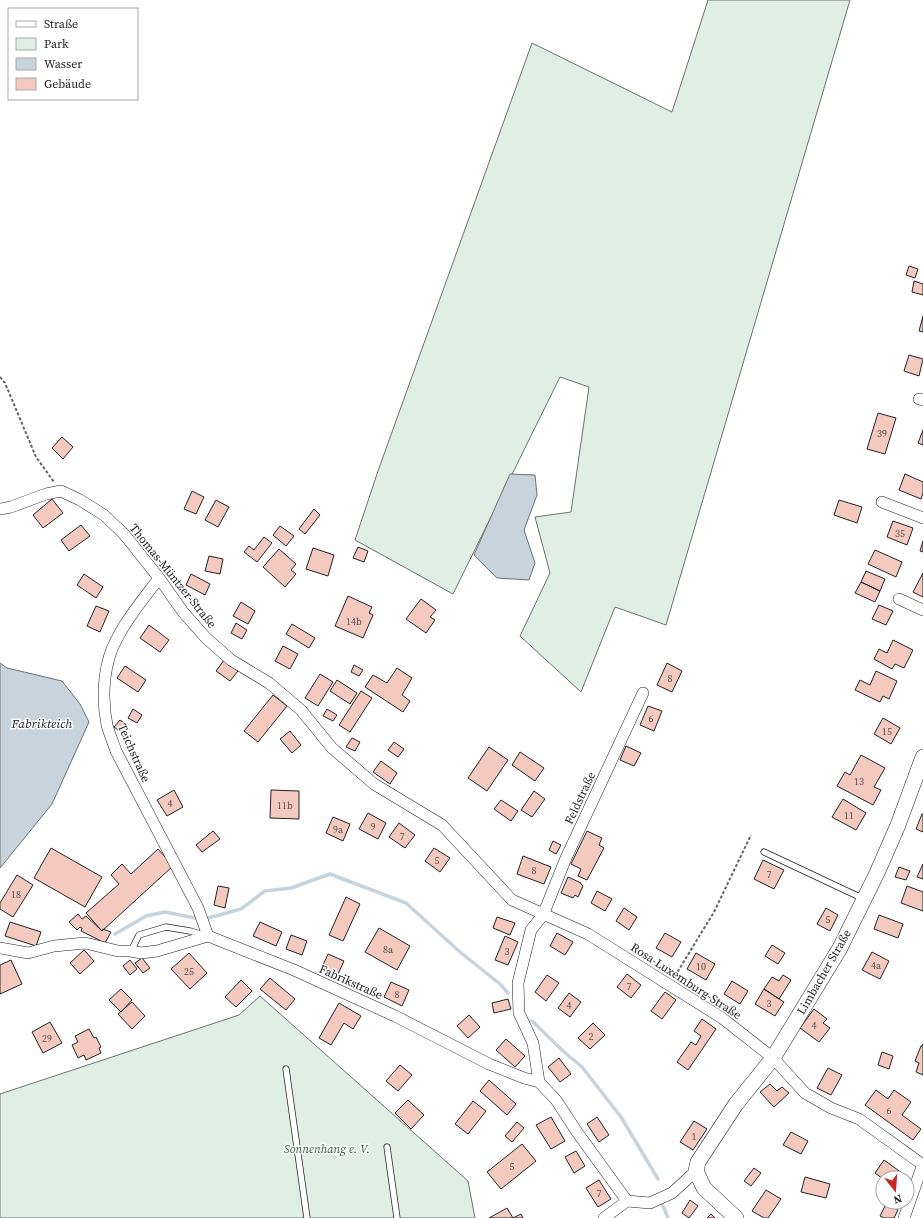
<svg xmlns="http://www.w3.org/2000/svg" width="923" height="1218" viewBox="0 0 923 1218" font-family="'Source Serif 4',serif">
	<rect width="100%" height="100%" fill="#fff"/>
	<!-- green -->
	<path fill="#e0efe3" stroke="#6f6f6f" d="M708 0H850L666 625 615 607 581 692 520 636 550 573 535 517 571 512 589 387 560 377 453 594 355 540 378 471 532 43 672 112Z
		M260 996 468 1181 475 1218H0V1094L239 1015Z"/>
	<!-- water -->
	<path fill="#c7d3dd" stroke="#6f6f6f" d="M510 474 535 475 537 495 524 530 535 563 529 580 497 578 474 555Z
		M0 663 7 668 62 681 80 704 89 722 52 804 0 868Z"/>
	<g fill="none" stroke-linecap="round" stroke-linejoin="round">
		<!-- stream -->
		<path stroke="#c7d3dd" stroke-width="3.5" d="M115 934 146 916 165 912 195 918H208L241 909 265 891 291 888 330 874 406 903 460 952 500 984 508 993
			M532 1021 563 1051 582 1067 621 1117 658 1179
			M662 1204 668 1218"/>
	</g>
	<!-- building -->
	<path fill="#f3c9c0" stroke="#222" d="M909 266 918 269 915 278 906 275Z
		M914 281 923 284V295L912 292Z
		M923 316V332L919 331Z
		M909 355 923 359 919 376 904 371Z
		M878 413 896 418 885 454 867 449Z
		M923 430V445L918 443Z
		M62 437 73 447 63 459 52 448Z
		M905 474 923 482V493L921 499 899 490Z
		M192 491 204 497 196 514 184 509Z
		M52 499 63 513 43 528 33 515Z
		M216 500 229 507 218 527 205 520Z
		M839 500 862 507 857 523 834 515Z
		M314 509 320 515 305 534 299 529Z
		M893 521 913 528 907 545 887 537Z
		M81 525 90 536 69 551 61 540Z
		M280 526 294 536 286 546 273 535Z
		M264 537 272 543 257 562 244 552 249 546 254 550Z
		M923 541V552L920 551Z
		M358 547 368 551 364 562 353 558Z
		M313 548 334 555 328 576 306 569Z
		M279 549 296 564 291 570 296 574 285 587 263 567Z
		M875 550 902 562 896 577 868 564Z
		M209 556 223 559 220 574 205 571Z
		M866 571 885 579 880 591 861 582Z
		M923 573V597L913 592Z
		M84 574 103 587 96 598 77 585Z
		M191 574 210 584 205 595 186 585Z
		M861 582 880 591 875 602 855 593Z
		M348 596 372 607 369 613 373 615 363 638 335 626Z
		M421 599 436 610 430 617 435 620 426 633 406 619Z
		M241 602 255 611 248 624 233 616Z
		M879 605 893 611 886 625 872 619Z
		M96 606 109 611 100 632 87 626Z
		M236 623 247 630 242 639 231 633Z
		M292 624 315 638 309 648 286 634Z
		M149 625 169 640 160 652 140 638Z
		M893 640 913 650 904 668 895 664 892 669 874 659 879 649 887 653Z
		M283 646 298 654 290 669 275 661Z
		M224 660 238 671 230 681 216 671Z
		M667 663 682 671 672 692 657 685Z
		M354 665 363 670 359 676 351 672Z
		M125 666 146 680 138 692 117 678Z
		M397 668 412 678 402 695 410 701 403 712 365 687 373 675 387 683Z
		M876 671 897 681 889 699 883 696 880 702 855 690 860 680 870 685Z
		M320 674 333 682 318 706 305 698Z
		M337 680 357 693 350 704 330 691Z
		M361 691 372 698 350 732 339 725Z
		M273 695 287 706 258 742 244 731Z
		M648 706 662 711 654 731 640 725Z
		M133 709 142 715 137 723 128 718Z
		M327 709 337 715 333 721 323 716Z
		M883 718 900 728 891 744 874 734Z
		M120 720 128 726 122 733 114 727Z
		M290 731 301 745 292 753 280 739Z
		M352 738 360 742 355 751 346 747Z
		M394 742 404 749 398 757 388 750Z
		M626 746 641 753 634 766 620 760Z
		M489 747 508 760 487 791 468 778Z
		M520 752 544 768 535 781 512 765Z
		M861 755 885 768 874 787 881 790 873 805 837 786 845 772 850 775Z
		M381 761 397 773 390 784 373 772Z
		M174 790 183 807 167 816 157 800Z
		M271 790 299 791V819L270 818Z
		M534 791 545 799 532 817 521 810Z
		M843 799 866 813 856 830 832 817Z
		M501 800 518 811 511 821 494 809Z
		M368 813 386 823 378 839 359 829Z
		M922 814H923V832L916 829Z
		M333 817 350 824 343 841 326 833Z
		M399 823 415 835 405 848 389 837Z
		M213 831 220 839 202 852 196 845Z
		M587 831 602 838 599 845 604 848 587 880 578 876 581 869 571 864Z
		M553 841 561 845 556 854 549 850Z
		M51 848 102 877 85 907 34 878Z
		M434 848 450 858 440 872 425 861Z
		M158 849 173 866 102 931 86 913 119 884 111 875 122 864 131 874Z
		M523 856 551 867 544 884 517 874Z
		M763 860 784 870 774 889 754 879Z
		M923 864V879L917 877Z
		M899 867 910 871 906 880 895 877Z
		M17 875 33 885 13 917 0 909V903Z
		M568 877 581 883V884L583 886 578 897 575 895 573 898 561 893Z
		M218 886 229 888 225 908 214 905Z
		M907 886 923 892V911L901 903Z
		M597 891 612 899 605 911 591 903Z
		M346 897 360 904 343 941 329 935Z
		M624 908 637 917 629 930 616 921Z
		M826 908 838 915 830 931 817 924Z
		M78 914 82 919 86 916 102 931 103 929 111 932 105 943 81 931 82 928 80 927 77 930 69 922Z
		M879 915 903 924 898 938 874 929Z
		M497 917 515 923 510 935 493 928Z
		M10 922 41 932 36 946 5 936Z
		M260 922 282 932 276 946 253 936Z
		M379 928 410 946 397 970 365 952Z
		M557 933 573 942 565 955 550 946Z
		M665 933 681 942 672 957 656 948Z
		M291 935 307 941 302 955 286 949Z
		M505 936 518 942 508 965 495 960Z
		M772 945 785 953 778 964 765 956Z
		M84 950 94 961 80 974 70 963Z
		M872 952 889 961 880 979 862 970Z
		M189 953 207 973 190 989 171 969Z
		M696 953 715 964 706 980 687 969Z
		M328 954 344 961 338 974 322 967Z
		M142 958 150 968 143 973 135 963Z
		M11 960 22 984 0 994V965Z
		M130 960 137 969 130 975 123 966Z
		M627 974 641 985 631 998 617 987Z
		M547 975 559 983 546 1001 535 992Z
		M783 975 791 980 779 999 764 989 772 977 779 981Z
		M270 978 295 999 286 1010 260 989Z
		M241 980 252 991 236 1007 225 997Z
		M732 981 748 991 740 1004 724 994Z
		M391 982 409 990 402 1006 384 997Z
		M121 989 132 1000 121 1012 109 1000Z
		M764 989 784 1002 775 1016 755 1004Z
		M665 992 676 1000 662 1019 651 1011Z
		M569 993 581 1002 570 1017 558 1008Z
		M508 999 511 1009 494 1013 492 1003Z
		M132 1002 145 1016 132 1029 118 1014Z
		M339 1003 361 1016 353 1029 344 1023 331 1045 319 1038Z
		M814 1009 827 1019 823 1023 830 1028 819 1042 800 1028Z
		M469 1015 480 1027 468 1038 457 1026Z
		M702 1019 716 1029 688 1070 677 1062 691 1042 696 1045 701 1036 694 1031Z
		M50 1022 62 1043 43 1053 32 1032Z
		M593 1023 605 1035 590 1049 578 1038Z
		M89 1029 94 1038 96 1037 101 1047 99 1048 101 1053 86 1060 84 1055 78 1058 72 1045 78 1042 75 1036Z
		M506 1039 525 1056 515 1067 496 1050Z
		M923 1044V1075L916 1072 919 1063 915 1061 921 1046H922Z
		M882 1052 893 1056 889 1069 878 1065Z
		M559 1058 571 1074 560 1082 548 1067Z
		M400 1065 412 1075 398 1091 386 1081Z
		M828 1068 842 1075 831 1095 817 1088Z
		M489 1080 516 1104 507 1115 480 1091Z
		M770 1084 777 1091 782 1087 789 1093 774 1107 760 1092Z
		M876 1090 888 1099 894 1090 911 1102 902 1115 921 1129 913 1140 865 1105Z
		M408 1100 424 1115 411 1129 395 1113Z
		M473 1101 486 1111 468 1134 455 1124Z
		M551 1117 565 1141 551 1149 536 1125Z
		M597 1117 609 1135 599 1142 587 1124Z
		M694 1121 707 1129 693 1150 680 1142Z
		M517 1122 524 1128 512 1142 505 1136Z
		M791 1132 808 1141 801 1154 783 1145Z
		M522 1144 536 1161 501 1189 487 1172Z
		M576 1151 585 1166 574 1173 565 1157Z
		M884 1160 902 1173 898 1178 883 1179 875 1173Z
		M754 1168 761 1173 751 1186 744 1181Z
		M805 1177 830 1184 826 1198 801 1192Z
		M599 1180 611 1199 598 1207 586 1188Z
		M766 1190 781 1199 768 1218H764L752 1211Z
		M690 1200 698 1206 689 1218 682 1213Z
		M886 1204 898 1210 894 1218H884L880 1216Z
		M507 1208 513 1218H489Z
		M521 1214 523 1218H513Z
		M711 1214 715 1218H707Z"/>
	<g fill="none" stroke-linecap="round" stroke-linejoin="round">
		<!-- lane casing -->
		<g stroke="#222" stroke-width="7">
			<path id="lane" d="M764 852 864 899
				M131 951 139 935 166 927 190 931 204 935
				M286 1069 307 1218
				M387 1147 397 1218"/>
		</g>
		<!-- street casing -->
		<g stroke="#222" stroke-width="12">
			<path id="street" d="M919 399 923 400
				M882 502 923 518
				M0 509 11 507 46 494 61 491 80 500 104 515 124 534 159 578 183 612 206 638 231 660 269 683 301 710 332 748 374 784 442 825 512 900 588 934 722 1018 773 1058 805 1093 831 1108 859 1119 923 1165
				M159 578C142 601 123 623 112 649 103 672 102 701 107 725 109 733 113 742 116 751L198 908 208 936
				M899 599 923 610
				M0 948 28 953 54 946 85 943 118 951H131L141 953 157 951 208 936 294 970 395 1016 489 1064 524 1078 539 1082 556 1100 577 1132 627 1201
				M539 1082 533 1043 519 1013 518 983 531 930 543 915 566 858 643 693
				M604 1218 627 1201 650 1203 672 1193 696 1171
				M904 1218 923 1164"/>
		</g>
		<!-- secondary casing -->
		<g stroke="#222" stroke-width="16">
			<path id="secondary" d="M736 1218 704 1188 696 1171 698 1162 736 1104 773 1058 840 948 877 873 898 825 923 757"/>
		</g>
		<!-- path -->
		<path stroke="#646464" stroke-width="2" stroke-dasharray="3 2" stroke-linecap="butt" d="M0 377 5 383 36 457 54 482
			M675 976 714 912 751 835"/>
		<!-- lane -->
		<use href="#lane" stroke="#fff" stroke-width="5.5"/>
		<!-- street -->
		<use href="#street" stroke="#fff" stroke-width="11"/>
		<!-- secondary -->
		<use href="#secondary" stroke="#fff" stroke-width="15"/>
	</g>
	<g text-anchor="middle" stroke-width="3" stroke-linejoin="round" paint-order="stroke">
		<!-- number labels -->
		<g font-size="10" fill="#564c4a">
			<text x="882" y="437">39</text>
			<text x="900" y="537">35</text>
			<text x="354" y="625">14b</text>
			<text x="670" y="682">8</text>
			<text x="651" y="722">6</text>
			<text x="887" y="735">15</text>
			<text x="859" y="785">13</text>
			<text x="170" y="807">4</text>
			<text x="285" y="809">11b</text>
			<text x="849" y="819">11</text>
			<text x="373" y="830">9</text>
			<text x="338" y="833">9a</text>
			<text x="402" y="840">7</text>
			<text x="437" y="864">5</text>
			<text x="534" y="874">8</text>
			<text x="769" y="878">7</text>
			<text x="16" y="898">18</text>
			<text x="828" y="923">5</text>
			<text x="388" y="953">8a</text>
			<text x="507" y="955">3</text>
			<text x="876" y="969">4a</text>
			<text x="701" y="970">10</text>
			<text x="189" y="975">25</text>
			<text x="629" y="990">7</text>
			<text x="397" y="998">8</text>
			<text x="769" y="1007">3</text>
			<text x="569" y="1009">4</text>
			<text x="814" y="1029">4</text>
			<text x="591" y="1040">2</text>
			<text x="47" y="1042">29</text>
			<text x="889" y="1114">6</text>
			<text x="694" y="1140">1</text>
			<text x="512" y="1170">5</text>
			<text x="599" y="1197">7</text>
		</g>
		<!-- street labels -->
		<g font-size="12" fill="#222" stroke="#fff">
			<text transform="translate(173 576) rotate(51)" y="4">Thomas-Müntzer-Straße</text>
			<text transform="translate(134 753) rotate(66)" y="4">Teichstraße</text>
			<text transform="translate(580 798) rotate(-65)" y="4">Feldstraße</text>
			<text transform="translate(824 972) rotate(-60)" y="4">Limbacher Straße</text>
			<text transform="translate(686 981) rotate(33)" y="4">Rosa-Luxemburg-Straße</text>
			<text transform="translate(351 982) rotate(24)" y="4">Fabrikstraße</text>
		</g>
		<!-- park labels -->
		<g font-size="12" font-style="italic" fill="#2f5e38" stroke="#fff">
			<text x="327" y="1153">Sonnenhang e. V.</text>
		</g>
		<!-- water labels -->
		<g font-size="13" font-style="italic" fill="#222" stroke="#fff">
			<text x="42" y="728">Fabrikteich</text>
		</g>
	</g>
	<!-- legend -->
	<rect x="8" y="8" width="130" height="92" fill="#ffffff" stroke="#a7a7a7"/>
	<rect x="16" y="21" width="20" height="6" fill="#ffffff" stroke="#a7a7a7"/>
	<text x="44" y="28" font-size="12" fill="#222222">Straße</text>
	<rect x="16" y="38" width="20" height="12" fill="#e0efe3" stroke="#a7a7a7"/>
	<text x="44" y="48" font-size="12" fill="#222222">Park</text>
	<rect x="16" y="58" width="20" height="12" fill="#c7d3dd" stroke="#a7a7a7"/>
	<text x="44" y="68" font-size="12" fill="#222222">Wasser</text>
	<rect x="16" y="78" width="20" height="12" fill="#f3c9c0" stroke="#a7a7a7"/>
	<text x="44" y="88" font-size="12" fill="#222222">Gebäude</text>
	<!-- north arrow -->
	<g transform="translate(895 1190) rotate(163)"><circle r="19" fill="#ffffff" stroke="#a7a7a7"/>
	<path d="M0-3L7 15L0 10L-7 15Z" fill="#c62828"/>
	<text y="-6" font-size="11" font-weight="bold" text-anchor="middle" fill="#222222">N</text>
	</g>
</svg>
